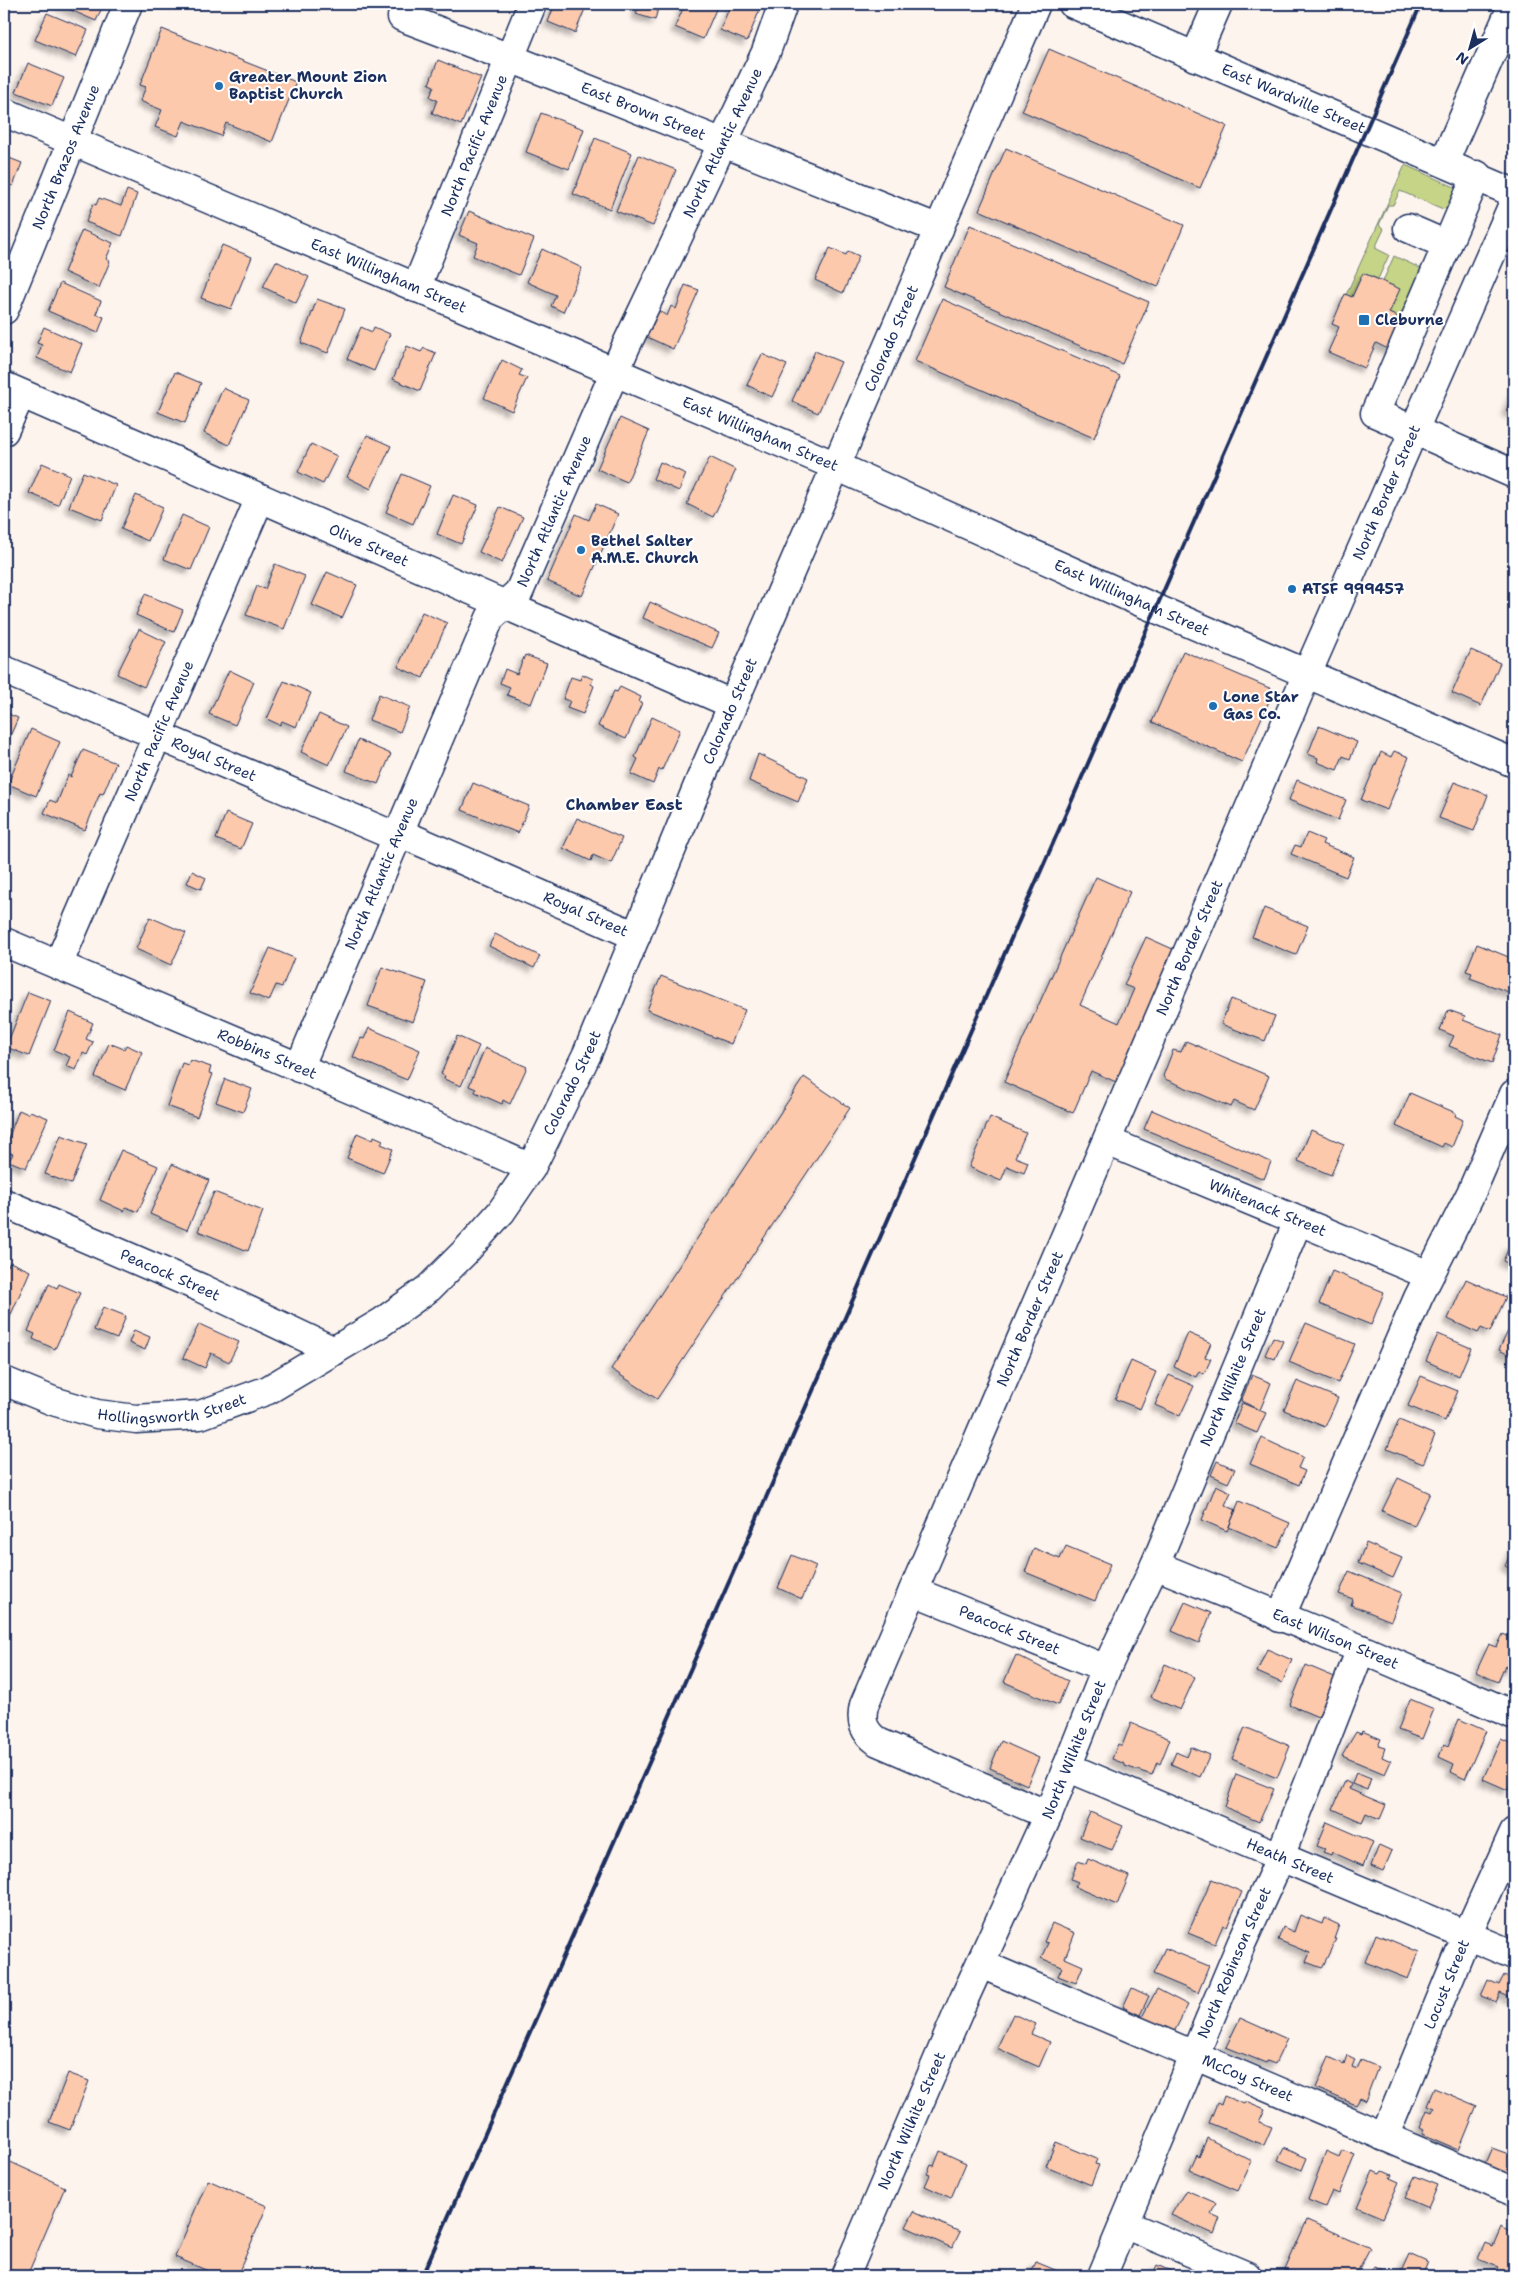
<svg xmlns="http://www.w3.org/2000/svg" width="1518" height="2280" viewBox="0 0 1518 2280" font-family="'Shantell Sans',sans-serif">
	<defs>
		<filter id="shadow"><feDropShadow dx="-4.5" dy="4.5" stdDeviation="2.5" flood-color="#0004"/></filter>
	</defs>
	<rect width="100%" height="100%" fill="#fef4ee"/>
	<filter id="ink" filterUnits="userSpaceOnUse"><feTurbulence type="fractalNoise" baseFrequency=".02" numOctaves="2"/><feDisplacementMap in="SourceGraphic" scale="10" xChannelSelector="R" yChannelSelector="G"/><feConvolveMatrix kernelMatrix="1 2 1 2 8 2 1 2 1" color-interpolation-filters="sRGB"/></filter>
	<g filter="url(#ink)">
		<!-- green -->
		<path fill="#c6d487" stroke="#708272" d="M1405 165 1457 188 1454 207 1443 209 1400 191 1393 205H1388L1379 225 1384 229 1375 248 1389 255 1378 279 1363 273 1352 297 1346 295Z
			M1394 256 1422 269 1401 318 1389 313 1399 289 1383 281Z"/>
		<!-- building -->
		<path fill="#fcc9ac" stroke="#1b2f5e" filter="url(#shadow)" d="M57 4H99L103 5 96 21Z
			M555 4H587L575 33 548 22Z
			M639 4H659L655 20 636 14Z
			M685 4H714L717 7 703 39 675 27Z
			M731 4H762L747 41 720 30Z
			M47 13 88 30 76 57 35 40Z
			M162 29 296 82 272 142 226 123 221 136 184 121 178 136 155 127 162 110 140 101 146 87 140 85Z
			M1049 49 1227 126 1200 188 1022 111Z
			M438 60 481 78 461 125 432 113 437 100 430 97 434 86 429 84Z
			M28 63 64 78 52 106 16 92Z
			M541 113 584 129 569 169 526 152Z
			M595 138 632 153 610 209 573 194Z
			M1006 148 1184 225 1158 287 979 210Z
			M639 155 676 170 653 226 616 211Z
			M4 156 22 163 13 186 4 183Z
			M127 190 137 194 122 236 86 222 93 204 96 205 99 198 121 206Z
			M469 211 534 239 519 275 473 256 478 243 459 235Z
			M970 225 1149 302 1122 364 944 287Z
			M82 230 113 243 106 259 110 261 99 288 64 272Z
			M222 245 252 257 231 309 201 298Z
			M830 248 846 255 848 251 859 256 843 293 815 280Z
			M542 249 582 268 563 312 551 306 556 295 527 282Z
			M276 261 309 277 296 303 263 287Z
			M1363 273 1400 289 1389 313 1406 321 1392 351 1376 343 1365 368 1328 352 1339 327 1332 324 1345 294 1352 297Z
			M60 283 101 301 96 314 104 317 98 333 48 311Z
			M685 285 699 290 673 349 647 337 659 311 667 316 671 306 676 309Z
			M317 299 345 309 328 353 301 343Z
			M942 299 1120 376 1094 438 915 361Z
			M44 327 82 344 70 372 37 358 42 345 37 343Z
			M361 327 372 332 374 327 390 334 374 371 347 359Z
			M407 346 421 352 424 348 436 353 420 391 393 379Z
			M815 351 841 362 818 413 792 401Z
			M762 354 787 365 772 397 747 385Z
			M502 360 522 370 519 375 527 378 512 411 484 398Z
			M175 372 201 383 185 423 158 412Z
			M223 388 249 400 229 445 204 433Z
			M1514 391V414L1506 411Z
			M620 418 649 431 627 482 597 469Z
			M367 435 391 446 371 489 347 477Z
			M311 444 337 456 323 484 298 472Z
			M710 457 736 470 713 517 687 504Z
			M660 462 686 474 679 491 653 479Z
			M42 463 70 475 58 505 29 493Z
			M83 472 116 485 102 520 69 507Z
			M402 474 430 486 413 524 386 512Z
			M136 495 163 507 148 541 121 529Z
			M453 495 478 505 461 544 437 534Z
			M596 504 618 514 582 596 547 581 576 514 589 520Z
			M500 507 523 517 502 563 479 552Z
			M182 515 209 527 191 570 164 559Z
			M275 564 305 576 284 629 246 615 257 586 265 589Z
			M327 572 357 585 342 618 312 605Z
			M145 594 183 610 174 632 136 615Z
			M650 602 719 633 712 648 643 618Z
			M422 612 447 623 423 678 398 667Z
			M139 629 166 642 144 687 117 674Z
			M1471 650 1500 663 1481 706 1452 693Z
			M1183 651 1274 690 1242 762 1152 722Z
			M525 655 547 663 531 704 507 695 510 687 500 683 505 669 517 674Z
			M229 670 254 682 235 725 209 714Z
			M582 674 593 679 591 684 594 686 583 714 567 708 570 701 563 699 571 677 580 680Z
			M284 681 311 693 296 727 282 721 280 725 267 719Z
			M620 687 641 697 639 702 642 703 626 739 598 726 614 691 617 692Z
			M379 694 410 707 400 732 369 720Z
			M4 712 18 718 4 750Z
			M319 714 347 727 329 765 301 752Z
			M652 717 680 730 662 770 659 769 653 784 631 774 638 759 635 757Z
			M1319 726 1357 742 1350 759 1343 756 1337 770 1317 762 1318 758 1308 754Z
			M31 729 60 742 36 796 8 784Z
			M358 740 391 754 378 784 346 771Z
			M83 750 116 763 103 794 100 793 85 830 44 813 50 800 57 803 68 775 71 777Z
			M1394 751 1409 757 1387 810 1361 800 1381 752 1391 757Z
			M758 754 808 778 798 802 749 781Z
			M1297 780 1346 800 1338 820 1289 800Z
			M1454 782 1488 795 1474 831 1439 818Z
			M473 783 529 806 518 833 462 810Z
			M226 813 252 824 241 849 216 839Z
			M577 818 622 838 611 863 593 855 591 861 563 848Z
			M1307 833 1324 840 1322 844 1354 857 1346 877 1291 854 1295 845 1301 847Z
			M192 871 206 878 201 889 187 883Z
			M1096 877 1130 892 1080 1005 1119 1023 1134 989 1124 985 1146 937 1175 950 1116 1082 1091 1071 1073 1113 1004 1082Z
			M1264 908 1308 926 1296 955 1252 937Z
			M150 917 186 933 171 965 136 949Z
			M495 934 540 956 534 968 489 946Z
			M1477 944 1511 958 1510 961 1514 963V994L1470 978 1472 973 1466 971Z
			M270 948 294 958 282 987 276 985 269 1001 250 993Z
			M382 967 427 982 413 1022 368 1006Z
			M661 976 745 1010 731 1044 647 1010Z
			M28 992 51 1001 29 1056 6 1047Z
			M1231 999 1275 1016 1265 1041 1221 1024Z
			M1448 1010 1465 1016 1463 1020 1502 1035 1492 1063 1449 1046 1454 1036 1440 1030Z
			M70 1012 93 1023 86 1039 93 1042 87 1055 83 1053 76 1070 66 1066 70 1057 54 1050Z
			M369 1028 420 1050 407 1080 353 1057 361 1038 364 1039Z
			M457 1036 479 1046 461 1086 444 1079 445 1076 441 1074Z
			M1186 1041 1269 1076 1254 1110 1234 1101 1231 1107 1165 1079 1163 1076 1173 1050 1181 1052Z
			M109 1043 124 1049 126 1045 142 1052 125 1090 95 1077Z
			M485 1048 527 1067 510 1104 503 1100 502 1104 475 1092 476 1089 469 1086Z
			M190 1060 211 1067 209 1073 213 1074 197 1117 167 1106 182 1063 188 1065Z
			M804 1077 850 1108 657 1399 611 1369Z
			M225 1079 252 1089 243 1112 216 1102Z
			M1410 1093 1456 1113 1455 1116 1463 1120 1452 1147 1444 1143 1442 1147 1396 1126Z
			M19 1110 28 1114 30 1111 48 1118 26 1168 9 1161 13 1154 4 1150Z
			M1152 1110 1271 1162 1264 1179 1144 1129Z
			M990 1117 1026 1133 1015 1157 1028 1162 1024 1173 1007 1166 1001 1181 969 1167Z
			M1311 1130 1344 1144 1331 1175 1298 1161Z
			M357 1133 373 1140 374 1136 383 1140 381 1144 393 1149 383 1173 347 1158Z
			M61 1135 87 1144 71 1184 45 1174Z
			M121 1150 158 1166 138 1212 126 1207 124 1211 100 1200Z
			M172 1164 209 1180 187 1230 150 1214Z
			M214 1192 263 1211 248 1251 198 1231Z
			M1510 1245 1514 1246V1266L1503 1261Z
			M10 1262 30 1271 5 1328 4 1265 8 1266Z
			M1332 1271 1384 1292 1371 1325 1319 1304Z
			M1466 1279 1506 1297 1490 1332 1481 1328 1478 1333 1448 1319Z
			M49 1284 57 1288 59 1284 80 1293 55 1349 33 1339 35 1334 28 1331Z
			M103 1307 126 1316 117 1339 94 1330Z
			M1306 1323 1355 1344 1338 1383 1289 1362Z
			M199 1324 239 1342 229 1362 211 1353 205 1368 183 1358Z
			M134 1330 150 1337 145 1350 129 1343Z
			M1508 1331 1514 1334V1357L1499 1350Z
			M1188 1333 1211 1343 1205 1357 1211 1359 1204 1374 1199 1371 1196 1377 1174 1367Z
			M1438 1334 1471 1348 1459 1376 1426 1361Z
			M1273 1337 1283 1341 1275 1359 1265 1355Z
			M1131 1361 1156 1372 1140 1409 1115 1399Z
			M1169 1375 1194 1386 1180 1416 1155 1405Z
			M1252 1375 1271 1383 1260 1410 1241 1401Z
			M1421 1376 1458 1391 1445 1421 1408 1406Z
			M1297 1381 1338 1398 1325 1427 1284 1410Z
			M1242 1403 1266 1413 1257 1433 1234 1423Z
			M1399 1420 1435 1435 1423 1464 1387 1449Z
			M1262 1438 1303 1457 1298 1468 1305 1471 1299 1485 1250 1464Z
			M1217 1461 1235 1469 1228 1483 1211 1475Z
			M1398 1478 1430 1493 1414 1526 1382 1511Z
			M1216 1485 1231 1492 1225 1505 1236 1510 1227 1531 1202 1520Z
			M1239 1501 1290 1523 1278 1548 1229 1527Z
			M1366 1543 1402 1558 1393 1578 1358 1563Z
			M1066 1546 1110 1564 1095 1601 1025 1572 1034 1548 1060 1559Z
			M1514 1546V1570L1505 1566Z
			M792 1555 816 1566 802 1599 778 1588Z
			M1349 1571 1402 1593 1391 1621 1351 1605 1353 1599 1339 1594Z
			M1185 1602 1211 1613 1199 1643 1172 1631Z
			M1503 1634 1514 1639V1660L1510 1669 1505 1666 1498 1682 1476 1672 1489 1644 1497 1647Z
			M1267 1649 1292 1660 1282 1683 1257 1672Z
			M1016 1655 1068 1681 1058 1705 1004 1682Z
			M1165 1664 1195 1677 1180 1710 1151 1697Z
			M1306 1665 1337 1678 1318 1717 1290 1705Z
			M1410 1699 1434 1709 1422 1739 1398 1730Z
			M1459 1719 1486 1731 1465 1779 1451 1772 1454 1764 1439 1757 1444 1744 1448 1746Z
			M1131 1723 1170 1739 1160 1764 1157 1762 1152 1775 1125 1766V1764L1112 1759 1118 1744 1122 1746Z
			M1245 1727 1290 1746 1277 1778 1232 1759Z
			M1362 1731 1381 1739 1378 1746 1385 1748 1382 1757 1391 1761 1385 1774 1342 1756 1356 1732 1361 1734Z
			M1501 1739 1514 1745V1775L1508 1790 1483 1779Z
			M1001 1741 1039 1758 1027 1785 990 1768Z
			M1191 1747 1210 1755 1200 1777 1171 1764 1176 1752 1187 1757Z
			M1356 1772 1371 1778 1367 1790 1352 1784Z
			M1236 1774 1274 1789 1259 1822 1225 1807Z
			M1345 1781 1351 1784 1349 1789 1386 1805 1380 1819 1366 1813 1362 1822 1333 1809Z
			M1090 1812 1123 1826 1112 1850 1080 1837Z
			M1327 1822 1373 1842 1363 1866 1332 1852 1331 1855 1323 1852 1325 1849 1317 1846Z
			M1379 1845 1392 1851 1383 1871 1371 1866Z
			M1088 1859 1129 1876 1117 1905 1075 1887 1078 1882 1071 1879 1078 1861 1086 1864Z
			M1212 1879 1242 1892 1227 1927 1223 1925 1215 1944 1188 1933Z
			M1300 1915 1322 1924 1324 1918 1339 1925 1334 1939H1336L1322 1968 1306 1962 1310 1953 1278 1940 1283 1927 1294 1932Z
			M1052 1923 1075 1933 1065 1958 1083 1966 1076 1983 1058 1976 1062 1967 1041 1958 1048 1943 1044 1942Z
			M1376 1934 1419 1952 1408 1979 1365 1962Z
			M1165 1948 1209 1966 1198 1993 1153 1974Z
			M1504 1975 1514 1980V1999L1500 1993 1496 2002 1481 1996 1488 1980 1499 1985Z
			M1132 1988 1149 1996 1140 2015 1123 2007Z
			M1157 1989 1188 2005 1173 2034 1142 2017Z
			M1013 2014 1036 2024 1031 2034 1050 2042 1039 2067 997 2048Z
			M1240 2018 1287 2039 1275 2064 1267 2061 1266 2063 1226 2047Z
			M1347 2055 1355 2059 1352 2067 1357 2069 1361 2060 1378 2067 1365 2101 1360 2098 1356 2105 1316 2088 1329 2057 1344 2064Z
			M68 2073 89 2081 70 2130 49 2122Z
			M1434 2088 1477 2106 1459 2150 1422 2134 1424 2130 1420 2128 1427 2110 1432 2112 1434 2108 1427 2105Z
			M1224 2096 1244 2104 1246 2101 1265 2109 1259 2122 1272 2127 1264 2145 1209 2123 1217 2103 1221 2105Z
			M1207 2138 1252 2161 1238 2191 1190 2170 1197 2155 1199 2157Z
			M1056 2142 1097 2159 1095 2164 1099 2165 1091 2185 1046 2166Z
			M1284 2148 1307 2158 1302 2170 1278 2160Z
			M1492 2148 1514 2156 1506 2176 1484 2167Z
			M1342 2150 1355 2155 1339 2194 1332 2191 1325 2207 1308 2200 1326 2151 1339 2157Z
			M940 2151 966 2163 951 2198 925 2186 930 2175 927 2174 931 2165 934 2166Z
			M4 2159 65 2187 27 2276H4Z
			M1373 2171 1381 2174 1383 2171 1392 2175 1390 2178 1399 2182 1383 2218 1357 2207Z
			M1415 2176 1438 2185 1428 2208 1405 2198Z
			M208 2180 267 2206 237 2276H220L175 2257Z
			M1186 2190 1216 2203 1211 2214 1220 2218 1214 2234 1171 2215Z
			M914 2211 960 2232 952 2248 906 2227Z
			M1307 2220 1370 2248 1355 2276H1340L1332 2270 1329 2276H1300L1285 2270Z
			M1512 2225 1514 2226V2275L1503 2276 1495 2273 1498 2267 1479 2259 1486 2243 1493 2246 1501 2227 1509 2231Z
			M1410 2254 1428 2262 1422 2276H1400Z
			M1036 2262 1070 2276H1030Z
			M1157 2265 1182 2276H1152Z
			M1374 2267 1395 2276H1369Z"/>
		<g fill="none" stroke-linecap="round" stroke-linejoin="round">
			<!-- minor casing -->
			<g stroke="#1b2f5e" stroke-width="31">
				<g id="minor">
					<path id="s1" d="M1073 4 1514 193"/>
					<path id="s2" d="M402 17 510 58 939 229"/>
					<path d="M1195 57 1218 4"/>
					<path id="s3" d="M4 112 836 466 1129 597 1514 763"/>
					<path d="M1444 162 1513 4"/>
					<path d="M1477 175 1375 413 1514 474"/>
					<path d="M1408 228 1447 245"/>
					<path id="s4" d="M416 288 532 4"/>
					<path id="s5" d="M4 310 128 4"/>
					<path id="s6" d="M4 386 732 704"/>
					<path d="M4 431 21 394"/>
					<path id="s7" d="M4 670 397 837"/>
					<path id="s8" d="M398 832 636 936"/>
					<path id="s9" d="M4 942 404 1112 531 1168"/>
					<path id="s10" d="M58 965 260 498"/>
					<path id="s11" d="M299 1068 490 618 519 592 626 346 766 52 783 4"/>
					<path id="s12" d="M1107 1141 1429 1275"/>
					<path id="s13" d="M4 1203 201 1288 334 1351"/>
					<path id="s14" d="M4 1381 53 1401 97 1414 136 1419 200 1415 268 1390 382 1322 429 1288 465 1252 501 1212 531 1168 587 1054 704 771 1036 4"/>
					<path id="s15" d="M1155 1565 1361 1649 1514 1715"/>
					<path id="s16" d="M913 1591 1106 1669"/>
					<path d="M1280 1618 1418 1298 1471 1193 1514 1094"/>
					<path id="s17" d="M1067 1767 1514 1955"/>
					<path id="s18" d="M1048 1815 878 1742C864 1732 860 1722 864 1705L1307 674 1514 202"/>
					<path id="s19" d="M981 1964 1514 2192"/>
					<path id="s20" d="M1384 2137 1467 1935 1514 1832"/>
					<path d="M1124 2224 1247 2276"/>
					<path id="s21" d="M845 2276 964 1999 1048 1815 1106 1669 1155 1565 1298 1221"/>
					<path id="s22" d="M1102 2276 1242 1942 1274 1872 1361 1649"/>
				</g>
			</g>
			<!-- minor -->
			<use href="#minor" stroke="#fff" stroke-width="28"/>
			<!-- rail -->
			<path stroke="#1b2f5e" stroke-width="4" d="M422 2276C758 1520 1089 762 1421 4"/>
		</g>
	</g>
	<!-- markers -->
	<g fill="#1f6fb2" stroke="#fff" stroke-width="2">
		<circle cx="219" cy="86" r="5"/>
		<rect x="1358" y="314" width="12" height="12" rx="2.5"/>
		<circle cx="581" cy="550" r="5"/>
		<circle cx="1292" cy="589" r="5"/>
		<circle cx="1213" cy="706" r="5"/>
	</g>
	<g text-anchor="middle" stroke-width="4" stroke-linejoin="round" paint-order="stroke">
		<!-- poi labels -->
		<g font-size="15" font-weight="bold" fill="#1b2f5e" stroke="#fff" text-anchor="start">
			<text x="229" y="82">Greater Mount Zion<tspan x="229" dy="17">Baptist Church</tspan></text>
			<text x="1375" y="325">Cleburne</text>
			<text x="591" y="546">Bethel Salter<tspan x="591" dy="17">A.M.E. Church</tspan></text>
			<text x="1302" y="594">ATSF 999457</text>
			<text x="1223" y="702">Lone Star<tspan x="1223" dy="17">Gas Co.</tspan></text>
		</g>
		<!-- street labels -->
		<g font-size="15" fill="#1b2f5e" stroke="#fff">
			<text dy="5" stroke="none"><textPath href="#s1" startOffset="240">East Wardville Street</textPath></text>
			<text dy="5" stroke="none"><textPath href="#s2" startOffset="259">East Brown Street</textPath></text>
			<text dy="5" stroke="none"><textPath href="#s11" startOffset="1021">North Atlantic Avenue</textPath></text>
			<text dy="5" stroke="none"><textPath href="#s4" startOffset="154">North Pacific Avenue</textPath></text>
			<text dy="5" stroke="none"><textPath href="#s5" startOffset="165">North Brazos Avenue</textPath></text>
			<text dy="5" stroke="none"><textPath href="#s3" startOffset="418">East Willingham Street</textPath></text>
			<text dy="5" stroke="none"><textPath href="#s14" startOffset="1528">Colorado Street</textPath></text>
			<text dy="5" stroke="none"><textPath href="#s3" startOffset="822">East Willingham Street</textPath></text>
			<text dy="5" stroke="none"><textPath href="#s18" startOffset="1548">North Border Street</textPath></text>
			<text dy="5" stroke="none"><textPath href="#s11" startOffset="616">North Atlantic Avenue</textPath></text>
			<text dy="5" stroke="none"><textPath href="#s6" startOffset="398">Olive Street</textPath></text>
			<text dy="5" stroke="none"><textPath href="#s3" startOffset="1228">East Willingham Street</textPath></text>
			<text dy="5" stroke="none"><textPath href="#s14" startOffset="1122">Colorado Street</textPath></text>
			<text dy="5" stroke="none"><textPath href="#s10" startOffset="255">North Pacific Avenue</textPath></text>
			<text dy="5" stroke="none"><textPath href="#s7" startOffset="228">Royal Street</textPath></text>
			<text dy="5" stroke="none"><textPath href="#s11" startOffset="211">North Atlantic Avenue</textPath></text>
			<text dy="5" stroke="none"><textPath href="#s8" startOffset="205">Royal Street</textPath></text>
			<text dy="5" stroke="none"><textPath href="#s18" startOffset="1052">North Border Street</textPath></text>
			<text dy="5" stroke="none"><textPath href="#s9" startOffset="286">Robbins Street</textPath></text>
			<text dy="5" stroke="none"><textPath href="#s14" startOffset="718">Colorado Street</textPath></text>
			<text dy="5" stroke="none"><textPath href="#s12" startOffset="174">Whitenack Street</textPath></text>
			<text dy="5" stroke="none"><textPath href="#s13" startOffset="181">Peacock Street</textPath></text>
			<text dy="5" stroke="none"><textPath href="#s18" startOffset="648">North Border Street</textPath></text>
			<text dy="5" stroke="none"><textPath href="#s21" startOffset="979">North Wilhite Street</textPath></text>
			<text dy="5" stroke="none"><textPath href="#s14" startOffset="175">Hollingsworth Street</textPath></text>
			<text dy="5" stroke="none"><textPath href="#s16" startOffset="104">Peacock Street</textPath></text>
			<text dy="5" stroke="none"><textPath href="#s15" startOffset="195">East Wilson Street</textPath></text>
			<text dy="5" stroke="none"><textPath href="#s21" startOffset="574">North Wilhite Street</textPath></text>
			<text dy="5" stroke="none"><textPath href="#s17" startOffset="242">Heath Street</textPath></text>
			<text dy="5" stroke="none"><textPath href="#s22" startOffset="340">North Robinson Street</textPath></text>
			<text dy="5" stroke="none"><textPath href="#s20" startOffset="165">Locust Street</textPath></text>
			<text dy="5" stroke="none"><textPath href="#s19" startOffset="290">McCoy Street</textPath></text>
			<text dy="5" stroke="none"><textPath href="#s21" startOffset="169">North Wilhite Street</textPath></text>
		</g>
		<!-- neighbourhood labels -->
		<g font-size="16" font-weight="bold" fill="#1b2f5e" stroke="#fff">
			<text x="624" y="810">Chamber East</text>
		</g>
	</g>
	<!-- margin -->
	<rect width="1518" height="2280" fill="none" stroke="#fff" stroke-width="20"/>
	<rect x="10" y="10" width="1498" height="2260" fill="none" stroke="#1b2f5e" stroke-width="2" filter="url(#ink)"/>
	<!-- north arrow -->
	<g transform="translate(1470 48) rotate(217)" stroke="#ffffff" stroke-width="4" paint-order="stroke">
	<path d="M0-4L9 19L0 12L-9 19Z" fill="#1b2f5e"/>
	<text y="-8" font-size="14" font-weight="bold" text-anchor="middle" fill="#1b2f5e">N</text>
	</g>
</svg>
